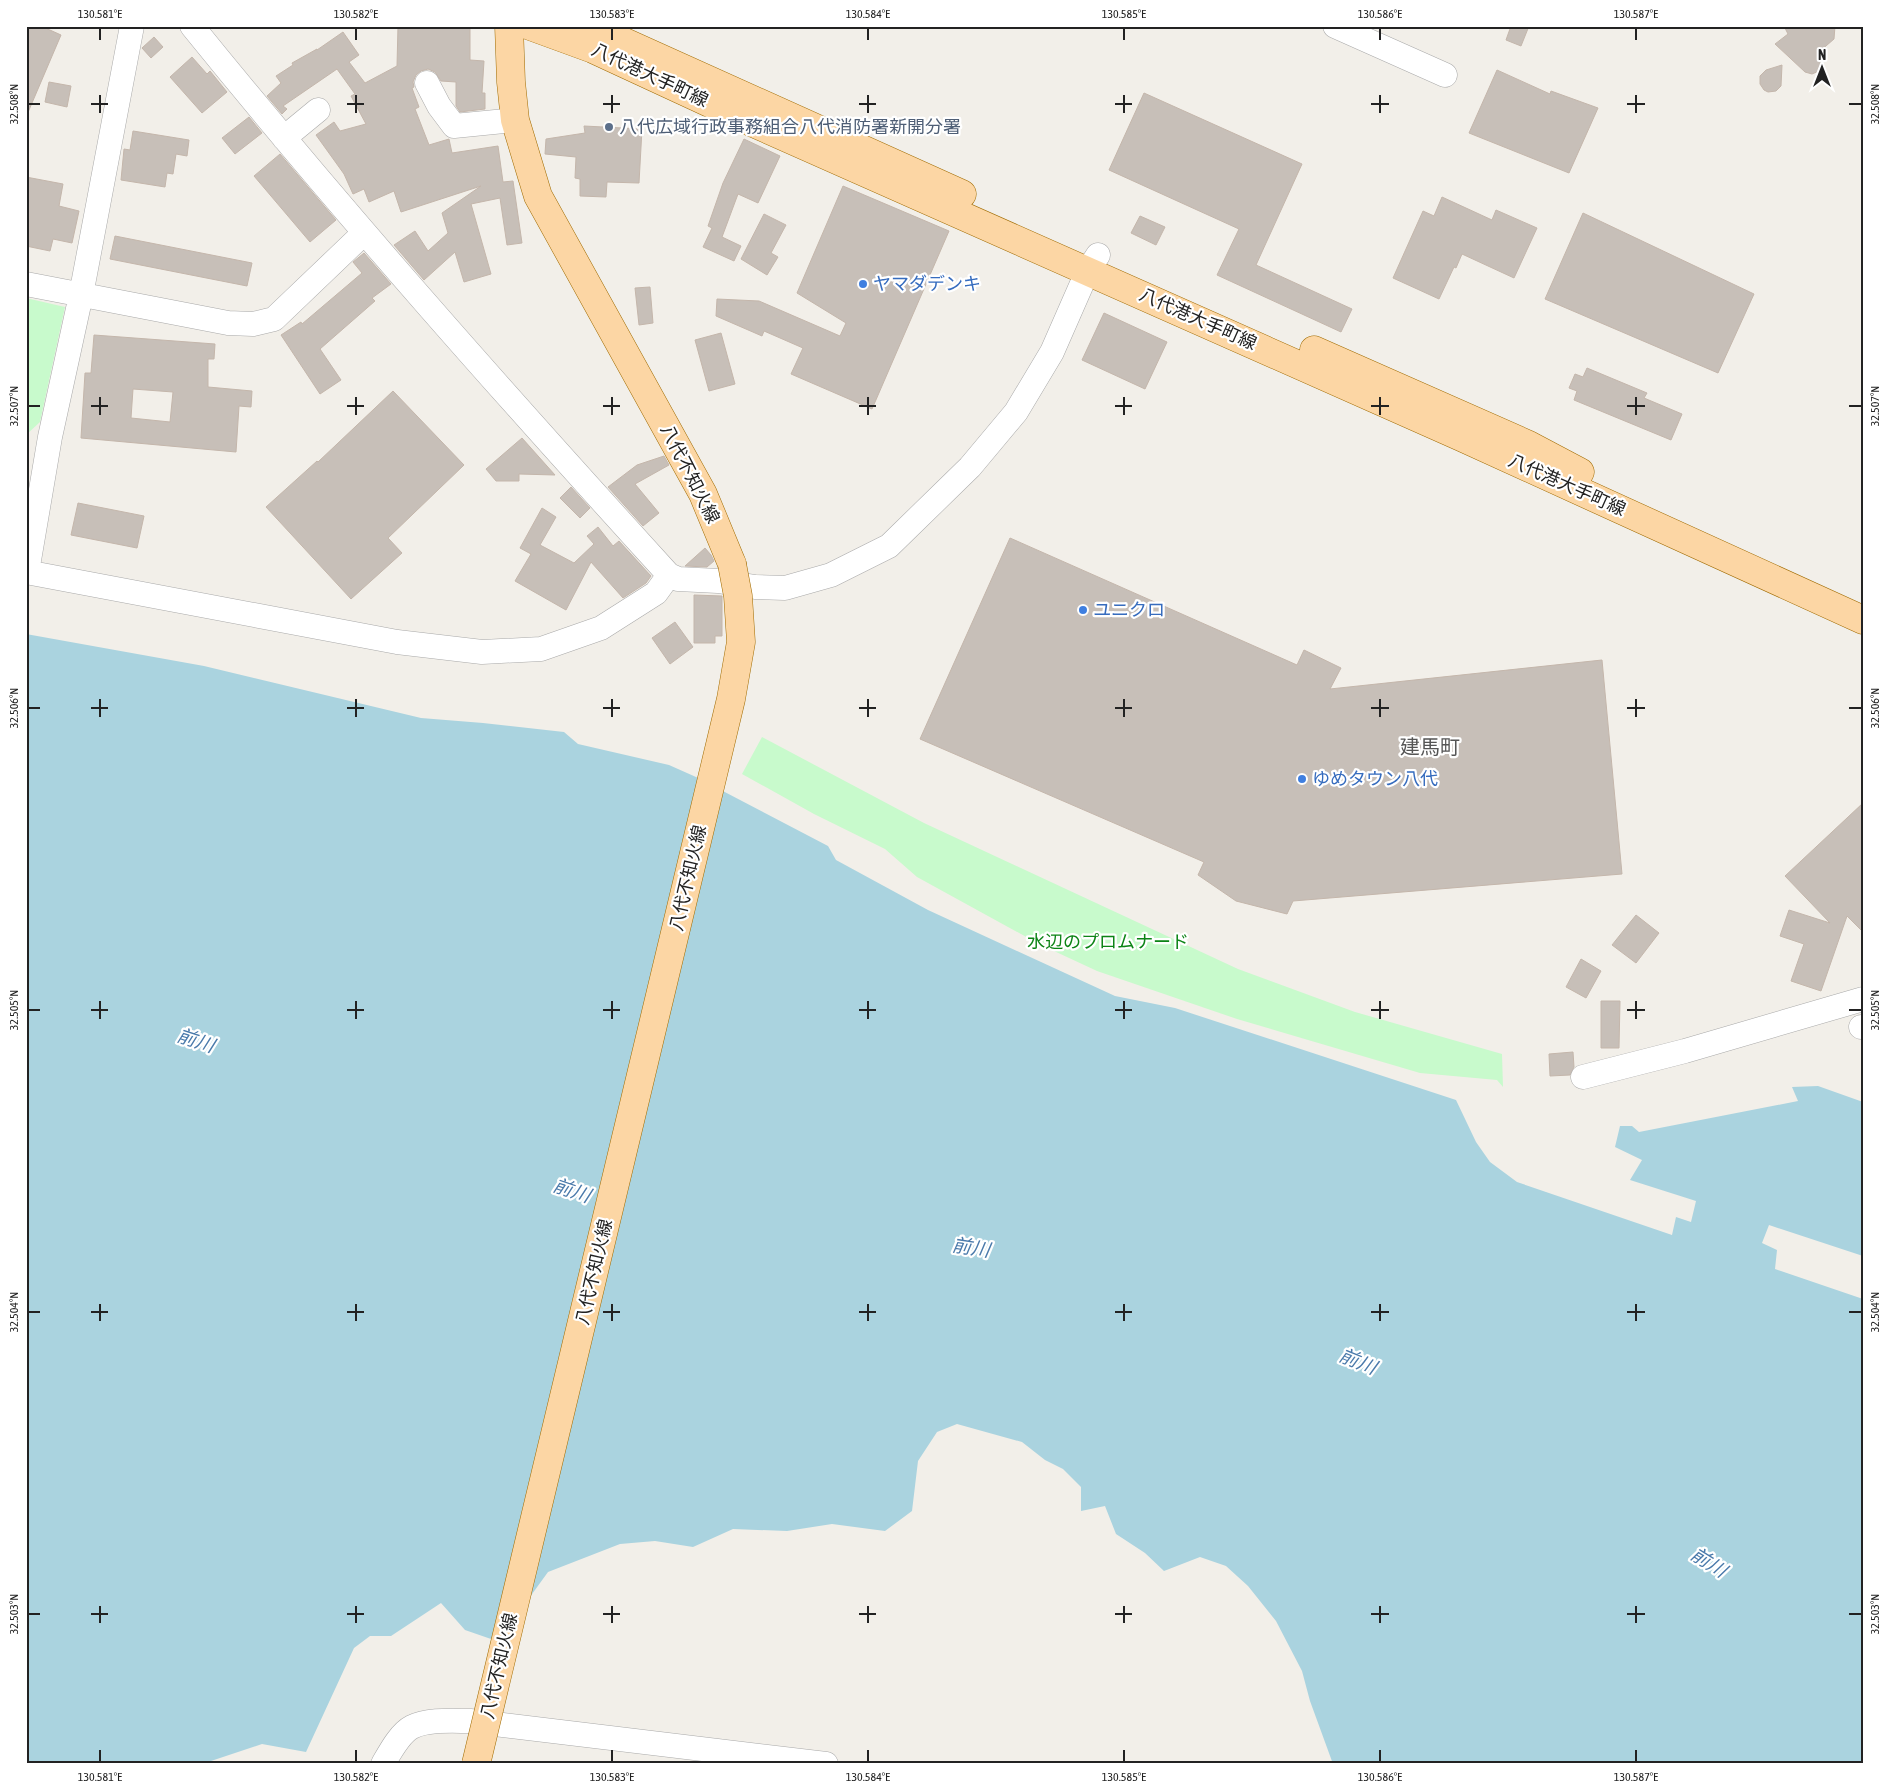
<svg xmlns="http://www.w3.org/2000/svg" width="1889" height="1790" viewBox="0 0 1889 1790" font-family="'Asap Condensed','Noto Sans JP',sans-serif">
	<rect width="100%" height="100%" fill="#f2efe9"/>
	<!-- park -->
	<path fill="#c8facc" d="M26 298 65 307 40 422 26 435Z
		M762 737 924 823 1238 969 1355 1012 1502 1054 1503 1087 1497 1080 1420 1073 1237 1019 1097 971 1039 944 917 877 885 849 814 814 742 774Z"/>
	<!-- water -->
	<path fill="#aad3df" d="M26 634 204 666 421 718 483 723 564 732 578 744 669 765 696 777 828 846 836 860 928 910 1115 996 1175 1008 1456 1100 1476 1142 1490 1162 1517 1182 1672 1235 1676 1217 1691 1222 1696 1201 1630 1180 1642 1160 1615 1147 1620 1126H1632L1639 1132 1798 1101 1792 1087 1818 1086 1863 1102V1256L1769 1225 1762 1243 1777 1250 1775 1269 1863 1299V1764H1333L1310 1701 1302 1671 1276 1621 1248 1586 1226 1566 1200 1557 1164 1571 1145 1553 1116 1534 1105 1506 1081 1511V1487L1063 1469 1045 1460 1022 1442 957 1424 937 1432 918 1461 912 1511 885 1531 832 1524 787 1531 733 1529 693 1547 655 1541 620 1544 548 1572 527 1601 519 1624 491 1639 465 1630 441 1603 391 1636H370L354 1648 306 1752 262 1744 202 1764H26Z"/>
	<!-- building -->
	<path fill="#c7bfb8" stroke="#c4b6ab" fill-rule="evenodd" d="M26 26H41L61 35 26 117Z
		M398 26H470V60L484 61 482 93H485V109L460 112 456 106V82L441 81 435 72 428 69 421 71 416 75 413 82 414 87 412 88 419 107 415 109 429 145 449 139 452 153 498 146 503 182 513 181 522 243 507 245 500 198 471 204 491 274 464 282 455 252 424 280 394 245 415 231 428 251 448 233 442 213 481 186 401 212 394 191 369 202 364 189 353 194 344 174 316 135 334 122 340 131 366 124 351 96 355 94 337 69 283 106 287 109 282 114 267 96 281 83 276 76 293 65 292 63 317 49V50L343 32 359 55 349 62 365 83 397 66Z
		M1511 26H1529L1521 46 1506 40Z
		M1784 26H1835L1834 39 1819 52 1822 62 1819 71 1812 74 1805 72 1775 44 1788 34Z
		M154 37 163 47 151 58 142 48Z
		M192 57 207 74 210 71 227 92 202 113 170 77Z
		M1782 65 1781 86 1776 91 1768 92 1764 90 1760 84V76L1766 70Z
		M1497 70 1550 94 1551 91 1598 108 1569 173 1469 133Z
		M49 82 71 86 67 107 45 102Z
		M1144 93 1302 164 1256 265 1352 309 1341 332 1217 275 1239 229 1109 170Z
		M249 117 262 133 235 154 222 138Z
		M584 126 642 129 639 183 607 182 606 197 580 196V179L575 178 576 157 545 154 546 139 585 133Z
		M133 131 189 140 187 156 176 154 173 174 167 173 165 187 121 180 124 149 130 150Z
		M744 139 780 156 758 203 738 194 722 237 741 246 734 261 703 247 712 228 708 226 723 183Z
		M280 154 336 220 310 242 254 176Z
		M26 177 63 184 59 206 79 211 72 243 53 239 50 251 26 246Z
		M843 186 949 231 872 409 791 374 803 348 764 331 762 336 716 316 717 299 759 301 840 336 846 323 797 293Z
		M1442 197 1492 220 1496 210 1537 228 1514 278 1462 254 1456 268 1454 267 1439 299 1393 278 1423 211 1434 216Z
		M1583 213 1754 294 1718 373 1545 299Z
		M764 214 786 225 771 253 778 257 767 275 741 259Z
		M1140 216 1165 227 1156 245 1131 233Z
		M115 236 252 263 247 286 110 259Z
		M364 253 391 284 372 298 375 301 320 349 341 380 320 394 281 335 301 322 302 324 362 273 353 262Z
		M650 287 653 323 639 325 635 288Z
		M1104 313 1167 342 1145 389 1082 360Z
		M721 333 735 384 709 391 695 340Z
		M94 335 215 344 214 359H208V387L252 391 251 407 239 406 236 452 81 438 85 373H91ZM133 389 173 392 170 422 131 418Z
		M1587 368 1647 393 1644 398 1682 414 1671 440 1574 400 1577 391 1569 388 1575 374 1583 377Z
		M393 391 464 465 388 538 402 553 351 599 266 507 317 461 318 462Z
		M522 438 555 475 519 474V481H496L486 469Z
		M664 456 669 465 635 484 659 513 643 526 608 487 637 465Z
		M571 487 590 508 580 518 560 498Z
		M78 503 144 516 137 548 71 535Z
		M542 508 556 517 540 545 574 563 594 544 587 536 598 527 613 546 619 541 651 576 646 583 623 598 591 562 566 610 515 581 531 554 520 548Z
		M1010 538 1297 665 1304 650 1341 668 1330 689 1602 660 1622 874 1293 901 1287 914 1236 901 1198 875 1204 862 920 739Z
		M705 548 711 555 714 561 707 567 685 566Z
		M694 595 722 596V636H715V643H694Z
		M675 622 693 647 670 664 652 638Z
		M1863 803V932L1847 916 1821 991 1791 981 1804 944 1780 936 1789 910 1830 923 1785 876Z
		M1636 915 1659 933 1636 963 1612 945Z
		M1581 959 1601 971 1586 998 1566 987Z
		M1601 1001H1620L1619 1048H1601Z
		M1573 1052 1574 1067 1570 1075 1550 1076 1549 1054Z"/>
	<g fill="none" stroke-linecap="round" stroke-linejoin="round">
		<!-- minor casing -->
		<g stroke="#a9a9a9" stroke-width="25">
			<path id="minor" d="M192 26C345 215 506 396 669 575L678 579 718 581 755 587 785 588 831 575 889 546 970 467 1016 412 1052 352 1088 270 1098 255
				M1335 26 1445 75
				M427 83 439 106 454 126 515 120
				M284 138 318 110
				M26 284 228 323 253 324 274 319 364 233
				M26 572 397 642 482 652 541 649 601 628 656 593 669 575
				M27 572 50 437 81 295 132 26
				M1861 1027H1863
				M1583 1077 1685 1051 1863 999
				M383 1764C390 1752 400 1733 412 1727 428 1719 453 1721 470 1721L826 1764"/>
		</g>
		<!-- major casing -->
		<g stroke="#a06b00" stroke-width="29">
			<path id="major" d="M509 26 511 82 515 120 538 196 703 494 732 564
				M530 26 593 49 742 118 1461 437 1863 620
				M589 26 962 194
				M1314 350 1529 445 1580 472"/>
		</g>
		<!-- minor -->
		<use href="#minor" stroke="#fff" stroke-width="24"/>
		<!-- major -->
		<use href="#major" stroke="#fcd6a4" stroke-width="28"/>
		<!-- major-bridge casing -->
		<g stroke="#a06b00" stroke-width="29" stroke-linecap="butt">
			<path id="major-bridge" d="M476 1764 731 699 741 642 738 596 732 564"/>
		</g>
		<!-- major-bridge -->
		<use href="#major-bridge" stroke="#fcd6a4" stroke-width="28"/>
	</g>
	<!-- ticks -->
	<path fill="none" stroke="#222" stroke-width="2" d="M100 28V40M356 28V40M612 28V40M868 28V40M1124 28V40M1380 28V40M1636 28V40M100 95V113M356 95V113M612 95V113M868 95V113M1124 95V113M1380 95V113M1636 95V113M28 104H40M91 104H108M347 104H364M603 104H620M859 104H876M1115 104H1132M1371 104H1389M1627 104H1645M1849 104H1862M100 397V415M356 397V415M612 397V415M868 397V415M1124 397V415M1380 397V415M1636 397V415M28 406H40M91 406H108M347 406H364M603 406H620M859 406H876M1115 406H1132M1371 406H1389M1627 406H1645M1849 406H1862M100 699V717M356 699V717M612 699V717M868 699V717M1124 699V717M1380 699V717M1636 699V717M28 708H40M91 708H108M347 708H364M603 708H620M859 708H876M1115 708H1132M1371 708H1389M1627 708H1645M1849 708H1862M100 1001V1019M356 1001V1019M612 1001V1019M868 1001V1019M1124 1001V1019M1380 1001V1019M1636 1001V1019M28 1010H40M91 1010H108M347 1010H364M603 1010H620M859 1010H876M1115 1010H1132M1371 1010H1389M1627 1010H1645M1849 1010H1862M100 1304V1321M356 1304V1321M612 1304V1321M868 1304V1321M1124 1304V1321M1380 1304V1321M1636 1304V1321M28 1312H40M91 1312H108M347 1312H364M603 1312H620M859 1312H876M1115 1312H1132M1371 1312H1389M1627 1312H1645M1849 1312H1862M100 1606V1623M356 1606V1623M612 1606V1623M868 1606V1623M1124 1606V1623M1380 1606V1623M1636 1606V1623M28 1614H40M91 1614H108M347 1614H364M603 1614H620M859 1614H876M1115 1614H1132M1371 1614H1389M1627 1614H1645M1849 1614H1862M100 1750V1762M356 1750V1762M612 1750V1762M868 1750V1762M1124 1750V1762M1380 1750V1762M1636 1750V1762"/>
	<!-- markers -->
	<circle fill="#5c6f8a" stroke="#fff" stroke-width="2" cx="609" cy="127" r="5"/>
	<g fill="#3f7fe0" stroke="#fff" stroke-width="2">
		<circle cx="863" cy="284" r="5"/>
		<circle cx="1083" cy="610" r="5"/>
		<circle cx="1302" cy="779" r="5"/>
	</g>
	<g text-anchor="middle" stroke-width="4.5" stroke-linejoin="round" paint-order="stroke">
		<!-- street labels -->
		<g font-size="18" fill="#222" stroke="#fff">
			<text transform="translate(650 75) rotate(25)" y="6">八代港大手町線</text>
			<text transform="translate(1198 319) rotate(24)" y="6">八代港大手町線</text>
			<text transform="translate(690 474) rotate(63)" y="6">八代不知火線</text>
			<text transform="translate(1567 485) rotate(24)" y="6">八代港大手町線</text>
			<text transform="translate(688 878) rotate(-77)" y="6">八代不知火線</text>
			<text transform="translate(594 1272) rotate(-77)" y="6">八代不知火線</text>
			<text transform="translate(499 1666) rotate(-77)" y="6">八代不知火線</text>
		</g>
		<!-- service labels -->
		<g font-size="18" fill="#4e5e75" stroke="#fff" text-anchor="start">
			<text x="619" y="133">八代広域行政事務組合八代消防署新開分署</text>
		</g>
		<!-- shop labels -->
		<g font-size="18" fill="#366cbe" stroke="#fff" text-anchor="start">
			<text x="873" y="290">ヤマダデンキ</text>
			<text x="1093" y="616">ユニクロ</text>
			<text x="1312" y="785">ゆめタウン八代</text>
		</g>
		<!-- park labels -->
		<g font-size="18" fill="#0c8416" stroke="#fff">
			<text x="1108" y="948">水辺のプロムナード</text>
		</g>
		<!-- water labels -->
		<g font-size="19" font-style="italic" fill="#4a7aab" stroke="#fff">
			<text transform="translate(196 1040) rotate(18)" y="7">前川</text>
			<text transform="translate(572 1190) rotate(19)" y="7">前川</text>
			<text transform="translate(971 1247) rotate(9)" y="7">前川</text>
			<text transform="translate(1358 1361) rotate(22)" y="7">前川</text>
			<text transform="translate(1709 1562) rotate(32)" y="7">前川</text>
		</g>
		<!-- quarter labels -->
		<g font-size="20" fill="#555" stroke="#fff">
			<text x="1430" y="754">建馬町</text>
		</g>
	</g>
	<!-- border -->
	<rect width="1889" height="1790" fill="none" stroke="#ffffff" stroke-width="55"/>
	<!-- north arrow -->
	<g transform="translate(1822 68)" stroke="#ffffff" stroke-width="4" paint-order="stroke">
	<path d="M0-4L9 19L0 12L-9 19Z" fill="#222222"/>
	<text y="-8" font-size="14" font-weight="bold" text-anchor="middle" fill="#222222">N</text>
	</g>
	<rect x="28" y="28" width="1834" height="1734" fill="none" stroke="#222" stroke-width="2"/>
	<g font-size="12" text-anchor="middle" fill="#222">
		<text x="100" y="18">130.581°E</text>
		<text x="356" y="18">130.582°E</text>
		<text x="612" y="18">130.583°E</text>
		<text x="868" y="18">130.584°E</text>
		<text x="1124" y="18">130.585°E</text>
		<text x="1380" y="18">130.586°E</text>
		<text x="1636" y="18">130.587°E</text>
		<text transform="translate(14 104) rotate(-90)" y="4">32.508°N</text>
		<text transform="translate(1875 104) rotate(-90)" y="4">32.508°N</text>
		<text transform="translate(14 406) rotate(-90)" y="4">32.507°N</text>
		<text transform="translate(1875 406) rotate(-90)" y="4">32.507°N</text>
		<text transform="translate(14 708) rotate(-90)" y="4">32.506°N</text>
		<text transform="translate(1875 708) rotate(-90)" y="4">32.506°N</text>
		<text transform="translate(14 1010) rotate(-90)" y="4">32.505°N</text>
		<text transform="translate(1875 1010) rotate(-90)" y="4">32.505°N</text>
		<text transform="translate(14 1312) rotate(-90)" y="4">32.504°N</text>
		<text transform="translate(1875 1312) rotate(-90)" y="4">32.504°N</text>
		<text transform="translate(14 1614) rotate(-90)" y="4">32.503°N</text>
		<text transform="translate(1875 1614) rotate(-90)" y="4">32.503°N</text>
		<text x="100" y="1781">130.581°E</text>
		<text x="356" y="1781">130.582°E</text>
		<text x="612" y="1781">130.583°E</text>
		<text x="868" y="1781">130.584°E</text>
		<text x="1124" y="1781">130.585°E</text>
		<text x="1380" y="1781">130.586°E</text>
		<text x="1636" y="1781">130.587°E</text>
	</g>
</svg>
